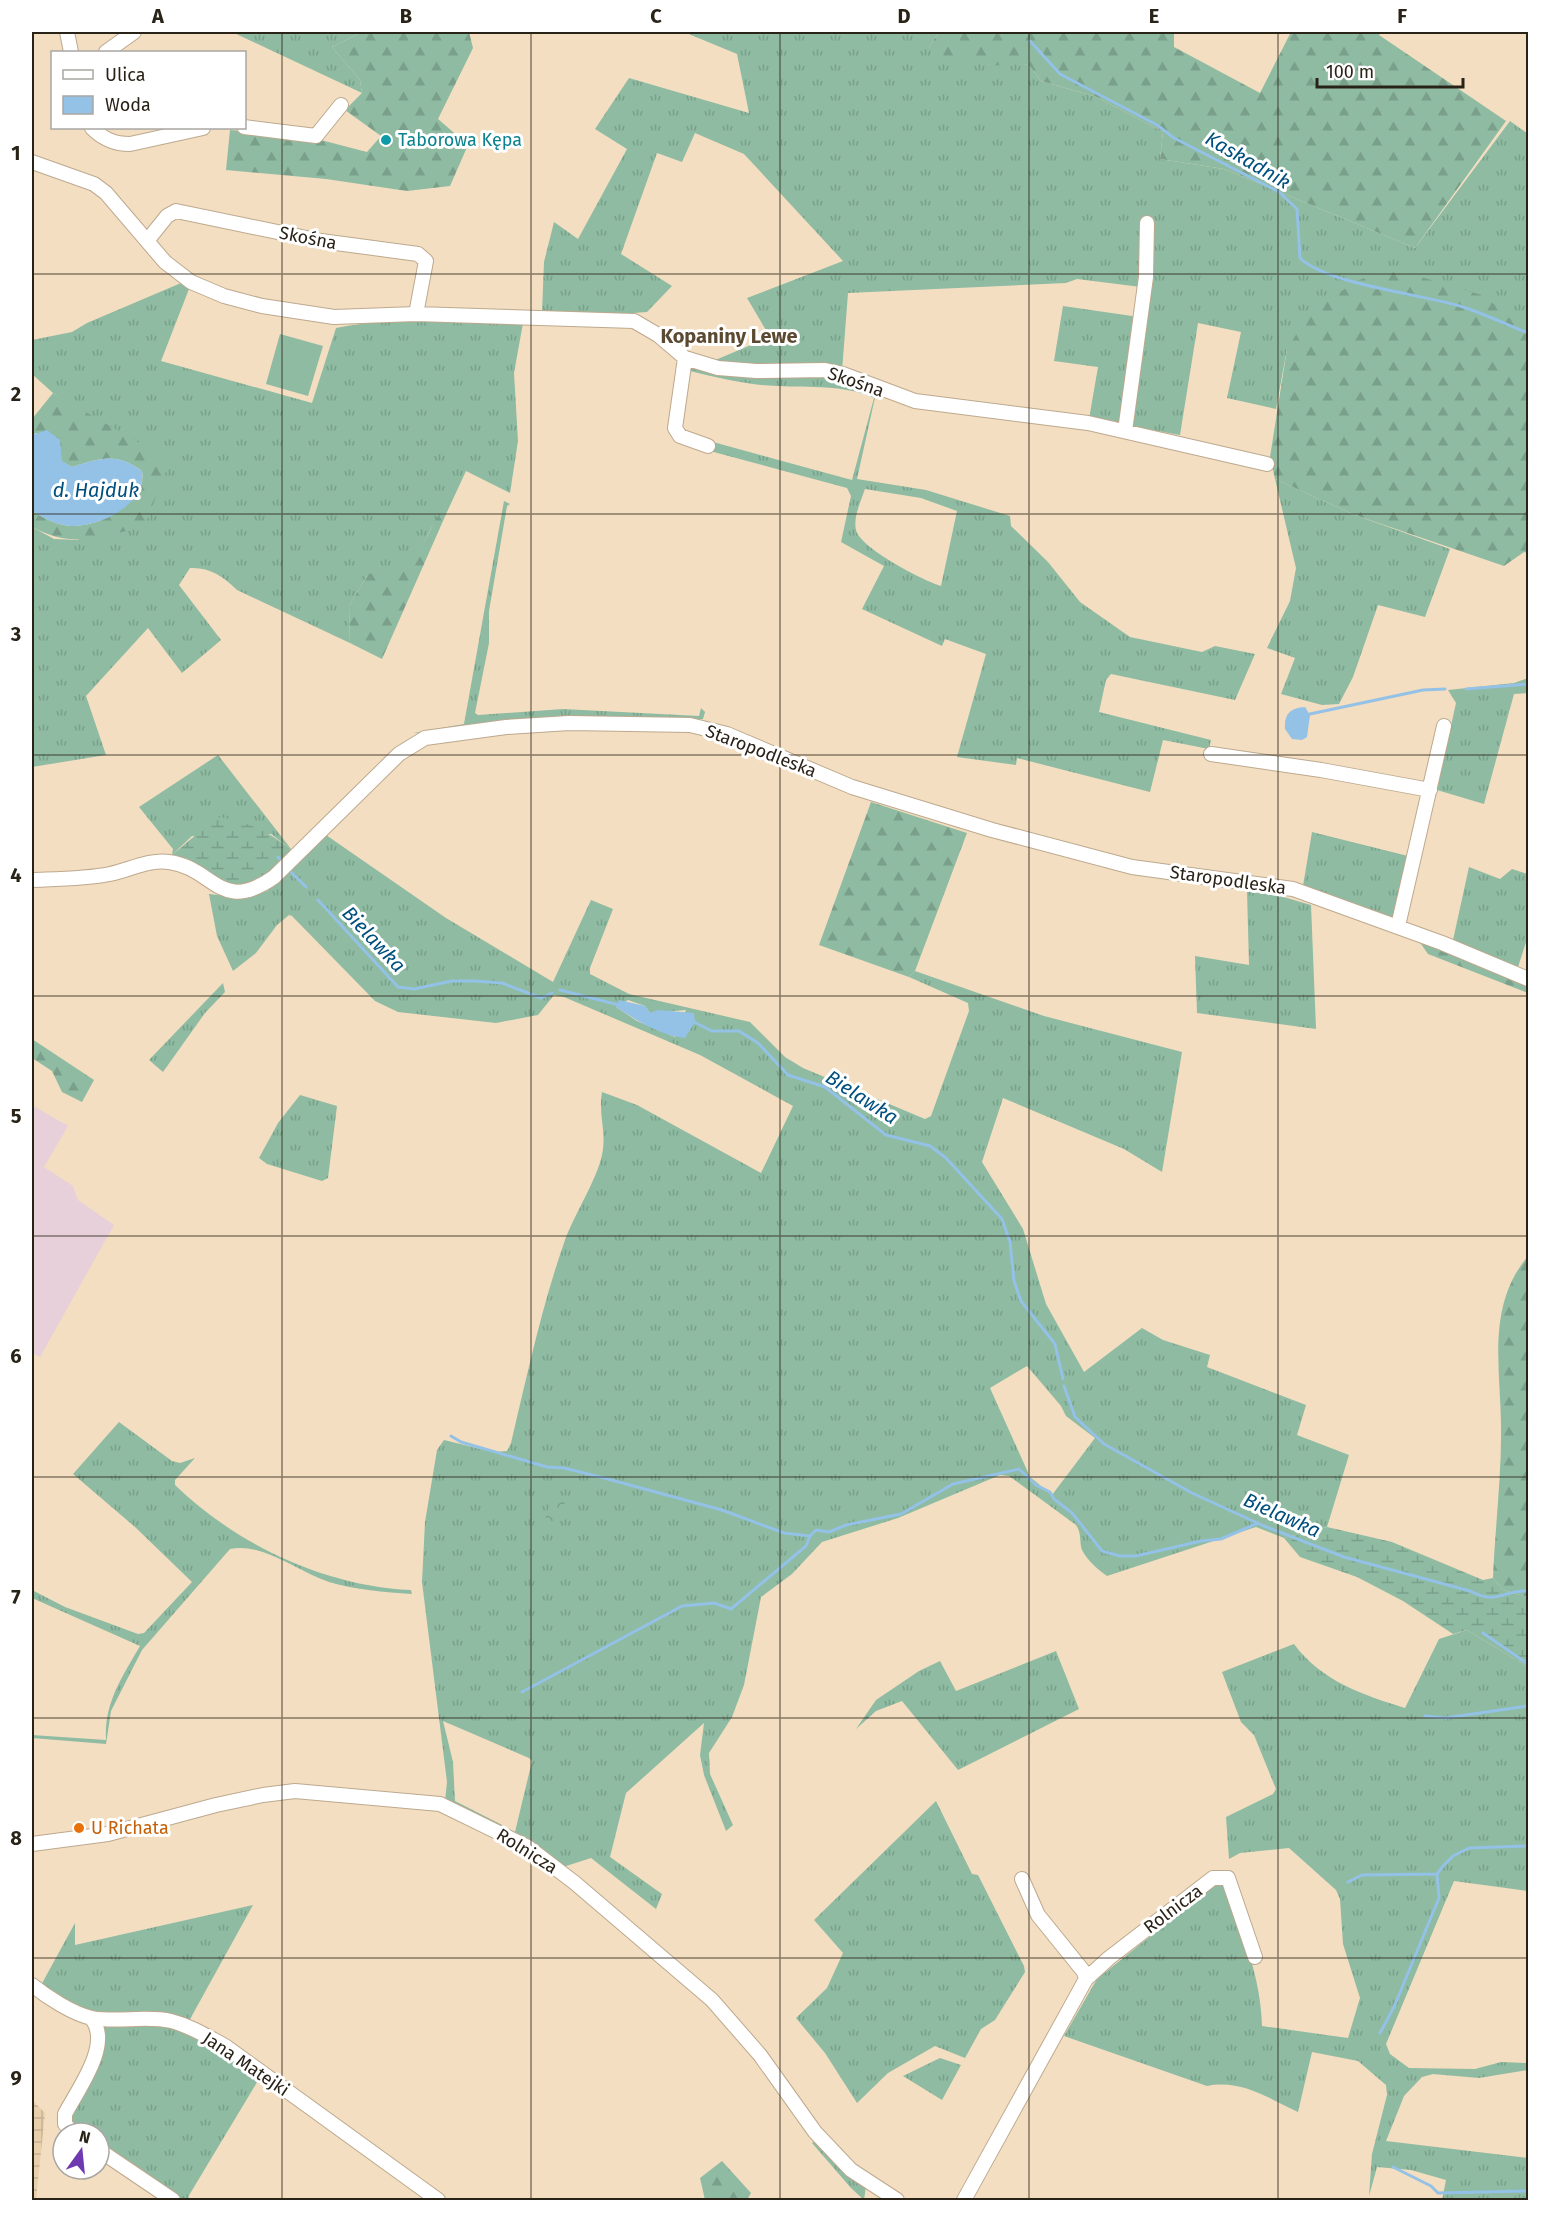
<svg xmlns="http://www.w3.org/2000/svg" width="1560" height="2232" viewBox="0 0 1560 2232" font-family="'Fira Sans',sans-serif">
	<defs>
		<pattern id="industrial-grid" width="8" height="8" patternUnits="userSpaceOnUse" patternTransform="scale(1.5)"><rect width="8" height="8" fill="#e9d0ad"/><path d="M0 4h8M4 0v8" fill="none" stroke="#c8b294"/></pattern>
		<pattern id="grass-tufts" width="24" height="20" patternUnits="userSpaceOnUse" patternTransform="scale(1.5)"><rect width="24" height="20" fill="#8ebba2"/><path d="M3 7l-1-3M5 7V3M7 7l1-3M15 17l-1-3M17 17v-4M19 17l1-3" fill="none" stroke="#7aa08b"/></pattern>
		<pattern id="forest-firs" width="22" height="20" patternUnits="userSpaceOnUse" patternTransform="scale(1.5)"><rect width="22" height="20" fill="#8ebba2"/><path d="M5 1l3.5 6h-7zM16 11l3.5 6h-7z" fill="#7aa08b"/></pattern>
		<pattern id="wetland-marsh" width="20" height="14" patternUnits="userSpaceOnUse" patternTransform="scale(1.5)"><rect width="20" height="14" fill="#8ebba2"/><path d="M1 5h8M5 5V1M11 12h8M15 12V8" fill="none" stroke="#7aa08b"/></pattern>
		<pattern id="park-crowns" width="20" height="18" patternUnits="userSpaceOnUse" patternTransform="scale(1.5)"><rect width="20" height="18" fill="#8ebba2"/><path d="M2 6a3 3 0 1 1 6 0M12 15a3 3 0 1 1 6 0" fill="none" stroke="#7aa08b"/></pattern>
	</defs>
	<rect width="100%" height="100%" fill="#f3dec1"/>
	<!-- commercial -->
	<path fill="#e8d0da" d="M32 1105 68 1126 44 1167 73 1186 78 1200 114 1225 40 1357 32 1353Z"/>
	<!-- industrial -->
	<path fill="url(#industrial-grid)" d="M32 2100 45 2113 36 2200H32Z"/>
	<!-- grass -->
	<path fill="url(#grass-tufts)" fill-rule="evenodd" d="M232 32H362L332 47 360 80 362 93Z
		M684 32H939L929 47 991 65 1017 63 1029 65 1041 81 1097 97 1163 132 1160 159 1224 169 1415 248 1510 121 1528 134V335L1287 349 1276 409 1227 398 1241 332 1198 323 1180 435 1089 419 1098 367 1054 361 1063 306 1139 317 1141 287 1077 279 1066 283 848 293 842 371 753 367 713 361 770 337 747 298 843 261 744 154 695 133 682 162 657 153 621 254 672 286 647 312 606 315 542 312 544 262 554 222 578 239 627 149 595 129 629 78 749 113 737 54Z
		M181 283 189 289 161 361 312 403 336 328C398 316 460 319 523 323L514 373 518 441 510 493 466 471 447 512C425 523 427 554 405 567 396 573 379 573 368 574L349 606 350 643 237 590C223 576 209 567 190 568L179 585 221 640 182 673 148 628 86 696 106 755 32 767V527L54 539 78 540 168 464 164 458 88 415 53 393 32 374V340L72 332 87 323Z
		M689 364 825 374 876 393 857 479 926 490 1010 516 1011 526 1048 562 1080 602 1130 637 1202 652 1215 646 1255 654 1235 700 1111 674 1106 680 1099 712 1211 740 1209 749 1163 740 1150 792 1017 758 1016 765 957 757 986 654 945 639 942 646 862 609 884 566 841 542 851 496 847 488 710 451 713 442 852 480 874 398C842 384 811 388 777 386 747 385 719 378 690 371ZM865 489 921 498 957 511 941 586C922 580 860 548 856 530 853 517 861 501 865 489Z
		M1275 479 1355 515 1450 549 1425 617 1378 605 1353 677 1339 704 1322 705 1281 694 1295 658 1267 648 1290 601 1296 568Z
		M504 501 510 504 507 506 489 611V643L475 713 478 715 563 709 699 716 701 708 705 712 703 719 413 733 464 724Z
		M1528 678V693L1514 694 1484 804 1437 790 1456 703 1448 690 1514 683Z
		M218 755 291 849 271 834 192 836 172 855 173 849 139 807Z
		M1312 832 1412 857 1396 921 1303 886Z
		M326 835 446 918 553 982 591 900 613 909 590 968V974L629 994 750 1022 785 1057 803 1068 925 1119 931 1116 969 1011 968 1003 909 977 915 971 1044 1016 1182 1052 1162 1172 1124 1149 1003 1098 982 1162 1023 1229 1046 1304 1084 1372 1142 1328 1163 1340 1210 1355 1207 1367 1306 1405 1297 1435 1349 1455 1327 1527 1284 1538 1256 1527 1107 1576C1098 1570 1087 1560 1082 1550 1079 1541 1082 1534 1076 1525L1009 1476 1000 1475 898 1518 822 1542 792 1574 761 1597 744 1685 732 1717 709 1753 710 1774 733 1825 726 1831 704 1775 700 1755 704 1723 626 1793 610 1857 662 1894 656 1909 591 1858 563 1867 515 1832 532 1761 529 1758 443 1721 453 1762 455 1801 506 1827 453 1808 445 1801 447 1782 422 1582 425 1522 437 1450 444 1440 493 1452 507 1451 511 1443C527 1376 541 1309 564 1243 573 1216 597 1180 602 1155 607 1131 598 1116 602 1092L637 1105 761 1173 793 1106 700 1055 564 997 554 995 538 1015 496 1023 398 1012 375 1001 292 916 289 915 277 925 256 953 233 971 217 936 209 894 243 898 267 891ZM628 1000 645 1006 650 1013 686 1010 675 1037 637 1021 616 1007ZM1027 1366 1061 1406 1066 1416 1095 1438 1052 1495 1030 1477 990 1388Z
		M1469 867 1500 879 1512 869 1528 874V936L1518 967 1453 940Z
		M1247 891 1280 896 1311 905 1316 1029 1197 1013 1195 956 1249 965Z
		M223 983 225 992 205 1013 163 1072 149 1060Z
		M300 1095 337 1106 328 1178 322 1181 267 1164 259 1158 278 1123Z
		M119 1422 172 1461 180 1463 195 1458 175 1480V1485C237 1545 325 1586 411 1590L412 1594C384 1592 356 1590 329 1582 298 1572 263 1542 230 1549L142 1650 111 1711 106 1744 32 1738V1735L106 1740C104 1703 122 1677 140 1646L32 1598V1590L65 1607 138 1634 144 1633 192 1582 135 1527 73 1474Z
		M1467 1630 1528 1667V1891L1454 1881 1386 2044 1390 2054 1409 2068 1475 2069 1501 2062 1528 2063V2070L1479 2078 1433 2074 1422 2077 1404 2096 1386 2141 1528 2158V2200H1442L1446 2180 1411 2170 1377 2167 1369 2196 1372 2154 1387 2095 1386 2085 1358 2061 1312 2052 1298 2112C1268 2098 1241 2079 1207 2086L1064 2036 1097 1979 1213 1886H1225C1242 1932 1261 1977 1262 2026L1348 2038 1360 1998 1343 1944 1340 1899 1336 1890 1289 1848 1240 1853 1229 1859 1226 1817 1273 1794 1276 1789 1254 1735 1241 1722 1222 1672 1294 1644C1321 1681 1363 1695 1405 1708L1439 1639Z
		M1056 1651 1079 1709 958 1770 902 1701 876 1711 856 1729 876 1700 919 1671 940 1661 956 1691Z
		M936 1801 972 1874 978 1875 1024 1966 1025 1972 995 2020 981 2029 965 2058 935 2046 888 2073 857 2103 825 2053 796 2018 827 1988 843 1953 814 1920Z
		M253 1905 189 2021C157 2011 133 2014 101 2012 79 2010 59 1997 40 1987L75 1923V1945Z
		M105 2025C122 2025 140 2023 156 2025 195 2029 229 2058 259 2079L188 2197 193 2200H178L99 2146V2133H81L76 2130 71 2117 104 2039Z
		M940 2058 961 2065 942 2100 903 2076Z
		M817 2140 866 2186 864 2200 851 2188 812 2143Z"/>
	<!-- forest -->
	<path fill="url(#forest-firs)" d="M362 32H469L473 48 438 119 468 145 450 186 407 191 326 179 226 170 230 130 317 139 367 152 381 136 345 110 362 93 360 80 332 47Z
		M939 32H1174V47L1260 93 1291 32H1381L1379 35 1506 121 1415 248 1224 169 1160 159 1163 132 1097 97 1041 81 1029 65C1016 63 1005 66 992 65 972 64 944 59 929 47Z
		M1391 268 1485 296 1528 335V553L1524 552 1504 566 1355 515 1275 479 1270 457 1287 349 1311 311 1357 281Z
		M53 393 165 458 169 464 146 522 140 528C96 537 74 549 32 527V511C44 518 56 525 71 526 99 527 148 504 142 471 116 452 101 458 72 467L61 461 60 452 36 433 32 435V419Z
		M447 512 382 659 350 643 349 606 368 574C418 567 415 559 437 517Z
		M871 802 967 833 915 971 909 977 819 945Z
		M1419 941 1528 984V993L1428 954Z
		M32 1039 94 1080 82 1102 62 1092 52 1071 32 1058Z
		M1528 1256V1597L1503 1590 1493 1578C1495 1527 1502 1474 1501 1423 1500 1365 1487 1305 1528 1256Z
		M722 2161 751 2193 747 2200H705L700 2178Z"/>
	<!-- wetland -->
	<path fill="url(#wetland-marsh)" d="M217 817C246 820 268 832 291 849 281 860 269 879 254 884 226 893 195 867 172 855Z
		M1327 1527 1392 1542 1483 1580 1493 1578 1503 1590 1528 1597V1667L1467 1630 1453 1634 1403 1601 1357 1577 1300 1557 1284 1538Z"/>
	<!-- park -->
	<path fill="url(#park-crowns)" d="M551 1498 565 1502 558 1527 544 1523Z"/>
	<!-- garden -->
	<path fill="#8ebba2" d="M280 334 323 346 308 396 266 384Z"/>
	<!-- water -->
	<path fill="#94c1e6" d="M47 430 60 440 62 461 72 467C101 458 116 452 142 471 147 505 99 527 71 526 56 525 44 518 32 511V435Z
		M1305 707 1310 715 1307 737 1302 740 1292 739 1285 729C1284 714 1290 708 1305 707Z
		M619 1000 645 1006 650 1013 658 1010 694 1013 695 1022 685 1038C661 1036 636 1020 616 1007Z"/>
	<g fill="none" stroke-linecap="round" stroke-linejoin="round">
		<!-- stream -->
		<path stroke="#94c1e6" stroke-width="3" d="M1030 41 1060 74 1157 125 1174 138 1279 192 1297 209 1300 258C1328 285 1423 294 1463 307 1485 314 1507 325 1528 333
			M1466 689 1528 684
			M1310 714 1423 690 1445 689
			M278 857 280 859
			M291 872 306 887
			M318 900 398 987 414 989 452 981H475L502 983 541 998 552 993
			M560 990 619 1005
			M692 1021 712 1031H739L758 1043 788 1075 825 1087 886 1135 930 1146 946 1158 1002 1219 1010 1242 1014 1281 1021 1301 1055 1344 1063 1379
			M1064 1386 1075 1417 1104 1444 1192 1493 1264 1526 1344 1557 1470 1591C1498 1606 1504 1589 1528 1591
			M451 1436 461 1442 547 1467 564 1468 604 1478 722 1510 784 1533 810 1536 816 1530 829 1532 846 1525 901 1514 953 1484 1019 1469 1036 1485 1050 1492 1054 1499 1072 1513 1102 1551 1120 1556H1136L1201 1541 1221 1539 1258 1523
			M1483 1633 1528 1664
			M522 1692 682 1606 714 1603 731 1609 806 1546 810 1536
			M1425 1716 1445 1718 1528 1706
			M1348 1882 1362 1875 1437 1874
			M1380 2033 1394 2007 1439 1898 1437 1874 1443 1866 1453 1856 1469 1848 1528 1846
			M1393 2167 1431 2186 1438 2193 1528 2191"/>
		<!-- minor casing -->
		<g stroke="#bda98e" stroke-width="16">
			<path id="minor" d="M67 32 71 52
				M106 52 134 32
				M244 127 316 136 341 105
				M92 128C103 139 114 144 130 144L203 128
				M32 162 94 184 106 193 165 262 191 282 224 296 262 306 334 317 416 314 634 321 658 335 685 358 718 368 756 371 825 370 843 374 915 401 1088 423 1267 464
				M147 241 167 216 176 211 321 241 418 254 426 261 416 314
				M685 358 675 428 680 436 708 446
				M1125 431 1146 277 1147 223
				M1211 754 1321 770 1430 790
				M32 880C57 879 85 879 110 874 129 870 150 859 169 862 214 868 220 915 274 877L399 754 425 738 506 727 569 723 690 725 727 734 852 787 992 830 1132 867 1293 889 1442 943 1528 979
				M1398 926 1444 726
				M32 1844 108 1834 216 1805 263 1795 295 1791 440 1804 528 1847 575 1883 712 2000 760 2055 815 2132 851 2170 897 2200
				M1086 1979 1109 1958 1213 1878H1228L1255 1957
				M32 1985C47 1997 73 2014 92 2018 118 2023 145 2015 171 2021 191 2026 208 2037 225 2046L438 2200
				M73 2133 65 2124V2114C78 2089 113 2043 91 2018
				M99 2150 173 2200
				M964 2200 1086 1979 1084 1972 1038 1915 1022 1879"/>
		</g>
		<!-- minor -->
		<use href="#minor" stroke="#fff" stroke-width="14"/>
	</g>
	<!-- grid -->
	<path fill="none" stroke="#292217" stroke-width="1.5" stroke-opacity="0.55" d="M282 32V2200M531 32V2200M780 32V2200M1029 32V2200M1278 32V2200M32 274H1528M32 514H1528M32 755H1528M32 996H1528M32 1236H1528M32 1477H1528M32 1718H1528M32 1958H1528"/>
	<!-- markers -->
	<circle fill="#0f9aa8" stroke="#fff" stroke-width="2" cx="386" cy="140" r="6"/>
	<circle fill="#e8710a" stroke="#fff" stroke-width="2" cx="79" cy="1828" r="6"/>
	<g text-anchor="middle" stroke-width="6" stroke-linejoin="round" paint-order="stroke">
		<!-- culture labels -->
		<g font-size="18" fill="#0d838f" stroke="#fff" text-anchor="start">
			<text x="398" y="146">Taborowa Kępa</text>
		</g>
		<!-- street labels -->
		<g font-size="18" fill="#292217" stroke="#fff">
			<text transform="translate(308 238) rotate(11)" y="6">Skośna</text>
			<text transform="translate(856 382) rotate(19)" y="6">Skośna</text>
			<text transform="translate(761 751) rotate(21)" y="6">Staropodleska</text>
			<text transform="translate(1228 880) rotate(8)" y="6">Staropodleska</text>
			<text transform="translate(527 1851) rotate(32)" y="6">Rolnicza</text>
			<text transform="translate(1173 1909) rotate(-37)" y="6">Rolnicza</text>
			<text transform="translate(246 2064) rotate(34)" y="6">Jana Matejki</text>
		</g>
		<!-- food labels -->
		<g font-size="18" fill="#c56008" stroke="#fff" text-anchor="start">
			<text x="91" y="1834">U Richata</text>
		</g>
		<!-- water labels -->
		<g font-size="20" font-style="italic" fill="#004f7e" stroke="#fff">
			<text transform="translate(1248 160) rotate(30)" y="7">Kaskadnik</text>
			<text x="96" y="497">d. Hajduk</text>
			<text transform="translate(374 939) rotate(47)" y="7">Bielawka</text>
			<text transform="translate(862 1097) rotate(33)" y="7">Bielawka</text>
			<text transform="translate(1282 1515) rotate(24)" y="7">Bielawka</text>
		</g>
		<!-- neighbourhood labels -->
		<g font-size="20" font-weight="bold" fill="#5b4a31" stroke="#fff">
			<text x="729" y="343">Kopaniny Lewe</text>
		</g>
	</g>
	<!-- border -->
	<rect width="1560" height="2232" fill="none" stroke="#ffffff" stroke-width="66"/>
	<!-- legend -->
	<rect x="51" y="51" width="195" height="78" fill="#ffffff" stroke="#a9a7a2" stroke-width="1.5"/>
	<rect x="63" y="70" width="30" height="9" fill="#ffffff" stroke="#a9a7a2" stroke-width="1.5"/>
	<text x="105" y="81" font-size="18" fill="#292217">Ulica</text>
	<rect x="63" y="96" width="30" height="18" fill="#94c1e6" stroke="#a9a7a2" stroke-width="1.5"/>
	<text x="105" y="111" font-size="18" fill="#292217">Woda</text>
	<!-- north arrow -->
	<g transform="translate(81 2151) rotate(15)"><circle r="28" fill="#ffffff" stroke="#a9a7a2" stroke-width="1.5"/>
	<path d="M0-4.5L10 22L0 15L-10 22Z" fill="#6f39b0"/>
	<text y="-9" font-size="16" font-weight="bold" text-anchor="middle" fill="#292217">N</text>
	</g>
	<!-- scale -->
	<path d="M1317 78v9h146v-9" fill="none" stroke="#292217" stroke-width="3"/>
	<text x="1326" y="78" font-size="18" fill="#292217" stroke="#ffffff" stroke-width="4.5" paint-order="stroke">100 m</text>
	<rect x="33" y="33" width="1494" height="2166" fill="none" stroke="#292217" stroke-width="2"/>
	<g font-size="20" text-anchor="middle" font-weight="bold" fill="#292217">
		<text x="158" y="23">A</text>
		<text x="406" y="23">B</text>
		<text x="656" y="23">C</text>
		<text x="904" y="23">D</text>
		<text x="1154" y="23">E</text>
		<text x="1402" y="23">F</text>
		<text x="16" y="160">1</text>
		<text x="16" y="401">2</text>
		<text x="16" y="641">3</text>
		<text x="16" y="882">4</text>
		<text x="16" y="1123">5</text>
		<text x="16" y="1363">6</text>
		<text x="16" y="1604">7</text>
		<text x="16" y="1845">8</text>
		<text x="16" y="2085">9</text>
	</g>
</svg>
